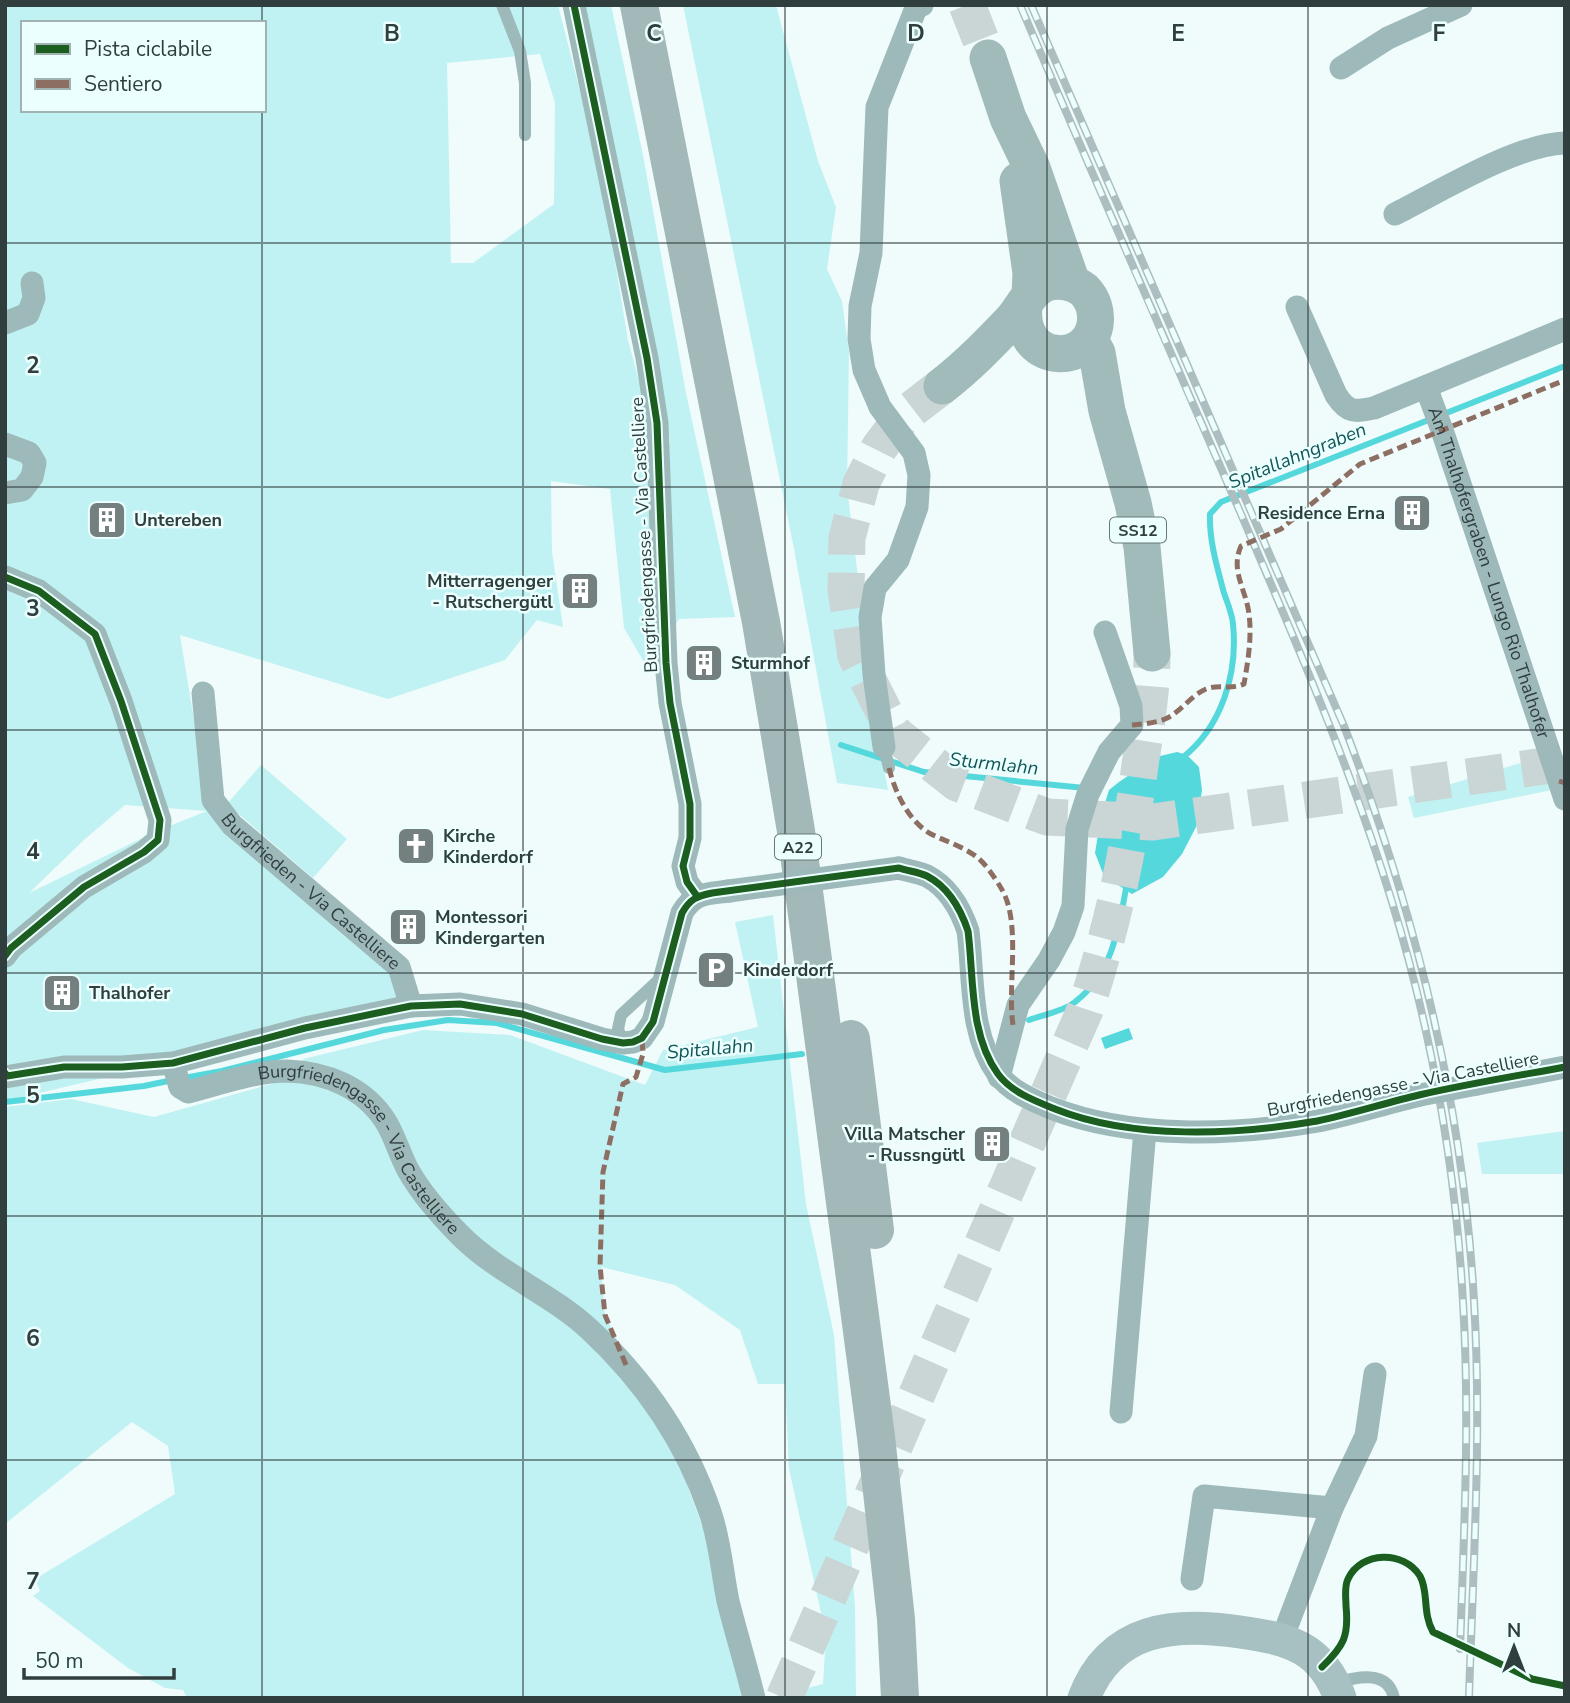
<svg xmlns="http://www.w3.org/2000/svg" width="1570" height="1703" viewBox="0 0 1570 1703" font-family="'Nunito Sans',sans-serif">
	<rect width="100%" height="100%" fill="#f0fbfb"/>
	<!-- green -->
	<path fill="#c1f2f3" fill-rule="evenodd" d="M5 5H558L580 91 609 226 628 340 651 426 670 443 667 415 578 5H611L643 155 686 393 735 617 679 619 648 669 624 628 610 489 551 481 552 552 563 627 537 620 505 660 388 699 180 635 209 811 394 970 411 1006 5 1101ZM23 23H264V110H23ZM540 54 555 103 554 204 473 263H451L447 63ZM125 805 207 811 157 831 29 893 85 839Z
		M683 5H776L818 161 836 207 827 269 842 301 849 352 847 487 877 733 888 790 837 783 793 544Z
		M1547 755 1557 789 1414 818 1408 797Z
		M261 765 347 839 313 878 227 804Z
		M773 915 806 1204 834 1335 855 1606 856 1698H768L823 1684 826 1635 789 1469 785 1384H758L740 1330 675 1285 601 1267 605 1315 684 1476 765 1698H187L183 1690 165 1688 128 1668 33 1596 40 1591 35 1579 175 1494 168 1446 132 1422 5 1524V1107L71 1099 154 1117 306 1074 303 1059 423 1030 510 1035 645 1085 663 1050 758 1027 735 922Z
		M1565 1131V1174H1482L1477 1143Z"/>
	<!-- water -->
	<path fill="#55d8dc" d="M1177 752 1187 755 1199 767 1202 790 1197 825 1182 854 1163 877 1132 894 1104 876 1095 853 1101 816 1109 790 1119 782 1156 757Z
		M1129 1028 1133 1039 1105 1049 1101 1038Z"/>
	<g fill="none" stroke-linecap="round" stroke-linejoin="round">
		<!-- stream -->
		<path stroke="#55d8dc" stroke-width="6" d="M841 745 924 772 1085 788
			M1182 758C1222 727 1238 673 1233 624 1232 613 1227 602 1224 593 1217 567 1209 540 1210 514L1221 502 1565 366
			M1029 1020C1043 1015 1064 1011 1075 1002 1113 973 1119 927 1127 883
			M184 1078 222 1071 384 1030 448 1020 497 1023 665 1070 802 1054
			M5 1102 144 1086 173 1080"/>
		<!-- primary-tunnel -->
		<path stroke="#cad5d5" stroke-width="37" stroke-dasharray="37 18" stroke-linecap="butt" d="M967 5 988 58
			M942 386 903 416 879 448 861 484 847 538 846 589 856 656 895 734 957 783 1047 817 1153 822 1565 763
			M784 1698 1085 1010C1112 929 1129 849 1140 765 1146 728 1152 690 1152 653"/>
		<!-- lane -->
		<path stroke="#9db9ba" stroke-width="12" d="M502 5 520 51 525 83V135
			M884 747 889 768
			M623 1043 618 1029 621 1015 661 978
			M1335 1683C1356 1677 1388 1669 1394 1698"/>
		<!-- street -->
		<g stroke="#9db9ba" stroke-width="23">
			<path d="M574 5 647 358 657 423 666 663 670 703 690 804V838L683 866 687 882 697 896"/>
			<path d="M1341 68 1388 38 1461 5"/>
			<path d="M1395 214C1439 192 1517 144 1565 143"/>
			<path d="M1297 307 1336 395C1348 413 1354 412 1374 408L1565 329"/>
			<path d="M5 323 28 314 34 298 32 283"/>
			<path id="s1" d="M1426 387 1442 430 1565 799"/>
			<path d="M5 444 29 453 35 463 32 477 22 490 5 493"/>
			<path d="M5 577 39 591 95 634 121 701 160 820 158 840 144 852 84 887 11 948 5 956"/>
			<path id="s2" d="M203 693 213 800 232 825 399 967 411 1006"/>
			<path d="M884 747 874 675 870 617 875 588 898 560 917 507 919 475 914 453 880 407 864 370 859 339 860 306 871 253 877 107 916 8 922 5"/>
			<path d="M899 868C908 871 919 872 927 876 948 887 961 910 968 931 974 978 969 1034 998 1074 1010 1091 1032 1100 1051 1108 1130 1139 1234 1136 1318 1121 1352 1114 1386 1103 1420 1095"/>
			<path id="s3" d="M173 1063 180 1087 188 1092C219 1084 255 1071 287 1071 326 1072 365 1088 386 1122 395 1137 400 1155 408 1170 422 1195 441 1216 461 1236 499 1274 550 1293 589 1329 644 1380 686 1441 710 1512 720 1540 722 1572 728 1601 736 1633 746 1665 754 1698"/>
			<path d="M5 1077 64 1067H122L173 1063 305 1028 411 1006 460 1004 522 1014 602 1039 623 1043 633 1042 642 1038 653 1022 682 913C694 892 708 894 729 891"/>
			<path d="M999 1077 1018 1005 1049 960 1064 932 1073 906 1077 829 1088 794 1109 752 1132 725 1131 706 1105 632"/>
			<path d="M1477 1084 1565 1067"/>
			<path d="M1121 1412 1145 1130"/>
			<path d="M1332 1508 1366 1436 1375 1374"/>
			<path d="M1192 1579 1204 1496 1332 1508 1282 1639"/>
		</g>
		<!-- secondary -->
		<path stroke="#a7c0c2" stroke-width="33" d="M1084 1698C1111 1627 1175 1622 1240 1632 1289 1639 1322 1647 1340 1698"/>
		<!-- primary -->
		<path stroke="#a1bbbb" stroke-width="37" d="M988 58 1008 118 1032 168 1072 283
			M1018 181 1031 273 1030 295
			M1089 339 1097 353 1107 411 1133 503 1142 547 1152 653
			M942 386C968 366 990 343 1012 320 1022 309 1029 291 1044 284 1056 279 1073 281 1084 290 1093 299 1097 312 1095 325 1087 368 1018 363 1024 307"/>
		<!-- highway -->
		<path stroke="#a2b8b9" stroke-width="38" d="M639 5 761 622 796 831 876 1437 896 1619 900 1698
			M851 1039 875 1230"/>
		<!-- rail casing -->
		<g stroke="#acbebf" stroke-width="8">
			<path id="rail" d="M1020 5C1093 175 1167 345 1241 514 1313 682 1386 848 1425 1027 1445 1117 1458 1210 1463 1302 1470 1417 1464 1533 1460 1649
				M1031 5 1344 726C1415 911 1463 1103 1474 1301 1482 1433 1473 1566 1469 1698"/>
		</g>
		<!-- rail -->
		<use href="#rail" stroke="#ecffff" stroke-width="5" stroke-dasharray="16" stroke-linecap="butt"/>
		<!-- street-bridge -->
		<path stroke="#9db9ba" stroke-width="23" d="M729 891 899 868
			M1420 1095 1477 1084"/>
		<!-- quiet -->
		<path stroke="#8d6e63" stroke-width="5" stroke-dasharray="10 5" stroke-linecap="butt" d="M1132 725C1142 724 1156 723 1165 719 1180 713 1190 696 1206 689 1219 684 1231 690 1244 684 1248 661 1252 637 1249 614 1246 589 1230 571 1241 546L1281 529 1360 464 1565 380
			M889 768C895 792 908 821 931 834 945 841 961 846 974 855 984 861 995 878 1001 888 1022 922 1007 984 1013 1025
			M1559 781 1565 783
			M626 1365 605 1315 600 1266 603 1172 623 1084 636 1077 643 1054 642 1038"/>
		<!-- cycleway casing -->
		<g stroke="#ecffff" stroke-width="11">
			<path id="cycleway" d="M574 5 647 358 657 423 666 663 670 703 690 804V838L683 866 687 882 697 896
				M5 577 39 591 95 634 121 701 160 820 158 840 144 852 84 887 11 948 5 956
				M5 1073 7 1076 64 1067H122L173 1063 305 1028 411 1006 460 1004 522 1014 602 1039 623 1043 633 1042 642 1038 653 1022 682 913C690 899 697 896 712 893L899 868C908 871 919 872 927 876 948 887 961 910 968 931 974 978 969 1034 998 1074 1011 1092 1035 1101 1055 1109 1133 1140 1236 1135 1317 1121 1351 1114 1385 1103 1419 1095 1467 1084 1516 1076 1565 1067
				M1322 1667C1344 1646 1349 1636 1346 1606 1346 1597 1344 1587 1348 1579 1361 1551 1404 1550 1420 1576 1429 1592 1422 1612 1433 1632L1532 1679 1565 1686"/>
		</g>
		<!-- cycleway -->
		<use href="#cycleway" stroke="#1b5e20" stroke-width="7"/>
	</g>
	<!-- grid -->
	<path fill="none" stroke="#313e3e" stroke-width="2" stroke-opacity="0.55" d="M262 5V23M523 5V1698M785 5V1698M1047 5V1698M1308 5V1698M262 110V1698M5 243H1565M5 487H1565M5 730H1565M5 973H1565M5 1216H1565M5 1460H1565"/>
	<!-- icons -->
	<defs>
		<g id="building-square" transform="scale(2.0125)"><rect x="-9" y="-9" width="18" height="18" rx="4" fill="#748080" stroke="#ecffff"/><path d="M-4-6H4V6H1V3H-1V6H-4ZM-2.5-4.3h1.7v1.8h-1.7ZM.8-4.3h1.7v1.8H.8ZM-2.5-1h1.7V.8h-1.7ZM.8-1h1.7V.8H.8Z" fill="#fff"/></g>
		<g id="church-square" transform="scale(2.0125)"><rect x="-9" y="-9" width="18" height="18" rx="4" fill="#748080" stroke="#ecffff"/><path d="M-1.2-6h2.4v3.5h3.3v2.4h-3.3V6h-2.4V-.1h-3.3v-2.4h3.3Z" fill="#fff"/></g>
		<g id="parking-square" transform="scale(2.0125)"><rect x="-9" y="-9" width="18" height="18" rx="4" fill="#748080" stroke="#ecffff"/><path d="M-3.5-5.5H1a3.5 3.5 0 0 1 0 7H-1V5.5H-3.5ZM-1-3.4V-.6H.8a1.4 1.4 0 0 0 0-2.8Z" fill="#fff"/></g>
	</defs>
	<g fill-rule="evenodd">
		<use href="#building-square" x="1412" y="513"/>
		<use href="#building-square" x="107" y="520"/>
		<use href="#building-square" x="580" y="591"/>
		<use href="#building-square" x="704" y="663"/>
		<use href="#church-square" x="416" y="846"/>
		<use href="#building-square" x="408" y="927"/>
		<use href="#parking-square" x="716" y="970"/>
		<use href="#building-square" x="62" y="993"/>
		<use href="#building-square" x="992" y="1144"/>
	</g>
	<g text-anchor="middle" stroke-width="5" stroke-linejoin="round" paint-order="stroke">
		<!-- shield labels -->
		<g fill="#ecffff" stroke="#697878" stroke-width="2">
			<rect x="1110" y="517.5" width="56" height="25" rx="5"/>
			<rect x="775" y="834.5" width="46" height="25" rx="5"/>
		</g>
		<g font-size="16" font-weight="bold" fill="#313e3e">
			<text x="1138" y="536">SS12</text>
			<text x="798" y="853">A22</text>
		</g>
		<!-- poi labels -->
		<g font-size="18" font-weight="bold" fill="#313e3e" stroke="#ecffff" text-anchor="start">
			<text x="1385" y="519" text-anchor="end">Residence Erna</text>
			<text x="134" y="526">Untereben</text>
			<text x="553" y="587" text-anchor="end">Mitterragenger<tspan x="553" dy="21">- Rutschergütl</tspan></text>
			<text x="731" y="669">Sturmhof</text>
			<text x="443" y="842">Kirche<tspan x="443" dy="21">Kinderdorf</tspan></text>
			<text x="435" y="923">Montessori<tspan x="435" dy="21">Kindergarten</tspan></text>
			<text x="743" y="976">Kinderdorf</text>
			<text x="89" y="999">Thalhofer</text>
			<text x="965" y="1140" text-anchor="end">Villa Matscher<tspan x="965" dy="21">- Russngütl</tspan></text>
		</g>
		<!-- street labels -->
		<g font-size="18" fill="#313e3e" stroke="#ecffff">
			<text transform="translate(644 535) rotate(-93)" y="6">Burgfriedengasse - Via Castelliere</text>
			<text dy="6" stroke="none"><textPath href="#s1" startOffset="196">Am Thalhofergraben - Lungo Rio Thalhofer</textPath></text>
			<text dy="6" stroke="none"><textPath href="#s2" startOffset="242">Burgfrieden - Via Castelliere</textPath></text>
			<text transform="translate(1403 1084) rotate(-11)" y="6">Burgfriedengasse - Via Castelliere</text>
			<text dy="6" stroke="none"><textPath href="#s3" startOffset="245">Burgfriedengasse - Via Castelliere</textPath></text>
		</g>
		<!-- water labels -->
		<g font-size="19" font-style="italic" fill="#145658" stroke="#ecffff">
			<text transform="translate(1297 455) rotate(-22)" y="7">Spitallahngraben</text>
			<text transform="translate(994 763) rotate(6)" y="7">Sturmlahn</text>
			<text transform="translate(710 1048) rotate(-5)" y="7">Spitallahn</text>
		</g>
	</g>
	<g font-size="23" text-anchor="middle" font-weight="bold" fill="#313e3e" stroke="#ecffff" stroke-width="5" stroke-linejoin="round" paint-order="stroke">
		<text x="392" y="41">B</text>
		<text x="654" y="41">C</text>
		<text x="916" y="41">D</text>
		<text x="1178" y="41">E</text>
		<text x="1439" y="41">F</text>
		<text x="33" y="373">2</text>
		<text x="33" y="616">3</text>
		<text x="33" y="859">4</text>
		<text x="33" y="1103">5</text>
		<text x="33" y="1346">6</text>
		<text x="33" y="1589">7</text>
	</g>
	<!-- border -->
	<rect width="1570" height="1703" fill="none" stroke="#313e3e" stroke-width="14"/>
	<!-- legend -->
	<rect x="21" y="21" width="245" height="91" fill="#ecffff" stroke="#a1b2b2" stroke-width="2"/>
	<rect x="35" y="44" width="35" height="10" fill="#1b5e20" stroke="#a1b2b2" stroke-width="2"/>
	<text x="84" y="56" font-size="21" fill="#313e3e">Pista ciclabile</text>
	<rect x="35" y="79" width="35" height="10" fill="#8d6e63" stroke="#a1b2b2" stroke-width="2"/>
	<text x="84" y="91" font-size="21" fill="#313e3e">Sentiero</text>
	<!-- north arrow -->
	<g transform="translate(1514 1647)" stroke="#ecffff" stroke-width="5" paint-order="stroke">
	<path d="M0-5L12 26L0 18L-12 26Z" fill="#313e3e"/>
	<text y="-10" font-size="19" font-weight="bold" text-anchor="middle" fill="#313e3e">N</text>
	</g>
	<!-- scale -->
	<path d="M24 1668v10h150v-10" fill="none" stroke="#313e3e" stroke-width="3.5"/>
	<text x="35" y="1668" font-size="21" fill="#313e3e" stroke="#ecffff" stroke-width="5" paint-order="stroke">50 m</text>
</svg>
